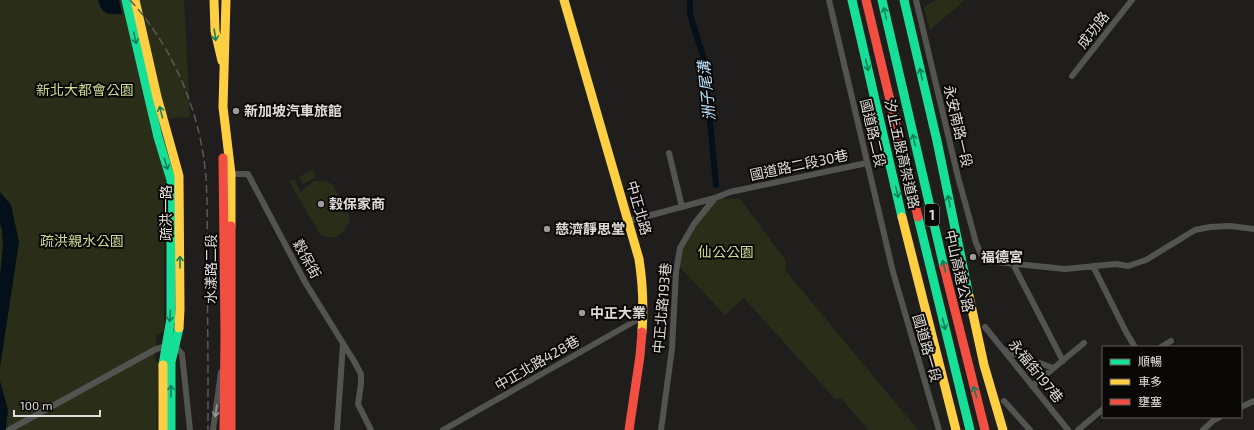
<svg xmlns="http://www.w3.org/2000/svg" width="1254" height="430" viewBox="0 0 1254 430" font-family="'Exo 2','Noto Sans TC',sans-serif">
	<rect width="100%" height="100%" fill="#201e1c"/>
	<!-- green -->
	<path fill="#2a2e18" d="M0 0H184L190 117 169 118 164 214V331L156 335 155 362 159 361 156 430H0Z
		M936 0H965L930 30 924 7Z
		M313 170 316 177 303 184 299 177Z
		M294 179 301 193 306 187 314 181C320 181 328 180 332 185 335 188 348 211 349 215 352 223 343 234 335 237 330 238 324 236 320 234L289 181Z
		M713 198 740 199 786 261 785 270 918 430H868L841 398 835 399 744 298 725 315 677 264 687 231Z"/>
	<!-- water -->
	<path fill="#030f19" d="M98 0H119L122 14C108 15 102 15 98 0Z
		M0 192 11 205 19 242 0 368V276L3 245 2 230 0 224Z
		M0 381 8 410 6 430H0Z"/>
	<g fill="none" stroke-linecap="round" stroke-linejoin="round">
		<!-- canal -->
		<path stroke="#030f19" stroke-width="6" d="M690 0V15L704 59 716 185"/>
		<!-- street -->
		<path stroke="#535352" stroke-width="6" d="M829 0 893 272 939 430
			M916 0 958 177 971 224 976 243 982 256 986 261 1065 269 1116 264 1128 266 1146 260 1195 230 1210 227 1230 226 1254 229
			M1072 76 1132 0
			M669 153 682 207
			M228 174H248L305 282 354 361 361 374V384L358 404 371 430
			M629 221 715 198 730 192 867 163
			M1013 264 1063 361
			M1093 266 1126 332 1135 347
			M985 327 1068 430
			M1161 347 1171 341
			M1004 350 1053 368
			M1032 386 1084 343
			M1004 401 1030 430
			M1241 407 1254 401
			M9 430 156 349 167 346H175L182 354 190 430
			M213 430 221 372
			M337 430 343 344
			M443 430 642 317
			M661 430 672 349 676 272 680 248 694 224 715 198
			M1078 430 1103 409
			M1203 430 1214 420 1220 417"/>
		<!-- fast -->
		<path stroke="#16e098" stroke-width="9" d="M126 0 158 137 171 180V318L163 365
			M852 0 902 217
			M882 0 944 267
			M904 0 937 141 969 296
			M918 217 970 430
			M171 430V362L179 328"/>
		<!-- slow -->
		<path stroke="#ffcf43" stroke-width="9" d="M135 0 157 97 179 176 180 309 179 328
			M214 0 215 31 222 61
			M226 0 223 107 231 174V226
			M564 0 639 259C643 285 644 305 642 332
			M902 217 956 430
			M969 296 984 365 1003 430
			M163 365V430"/>
		<!-- jam -->
		<path stroke="#f24e42" stroke-width="9" d="M866 0 918 217
			M223 158 225 334 224 430
			M231 226V430
			M944 267 985 430
			M629 430 640 356 642 332"/>
		<!-- rail -->
		<path stroke="#5b5a58" stroke-width="1.5" stroke-dasharray="8 4" stroke-linecap="butt" d="M130 0C174 48 201 114 206 178 208 210 207 243 207 275 208 327 208 378 208 430"/>
	</g>
	<!-- one-way arrows -->
	<defs><path id="oneway-shaft" d="M-6 0H5M1.5-3L5.5 0L1.5 3" fill="none" stroke-width="1.6" stroke-linecap="round" stroke-linejoin="round"/></defs>
	<g stroke="#117f57">
		<use href="#oneway-shaft" transform="translate(885 13) rotate(-103)"/>
		<use href="#oneway-shaft" transform="translate(215 35) rotate(82)"/>
		<use href="#oneway-shaft" transform="translate(135 38) rotate(77)"/>
		<use href="#oneway-shaft" transform="translate(867 65) rotate(77)"/>
		<use href="#oneway-shaft" transform="translate(921 74) rotate(-103)"/>
		<use href="#oneway-shaft" transform="translate(161 112) rotate(-104)"/>
		<use href="#oneway-shaft" transform="translate(914 140) rotate(-103)"/>
		<use href="#oneway-shaft" transform="translate(166 164) rotate(73)"/>
		<use href="#oneway-shaft" transform="translate(897 192) rotate(77)"/>
		<use href="#oneway-shaft" transform="translate(949 201) rotate(-102)"/>
		<use href="#oneway-shaft" transform="translate(180 262) rotate(-90)"/>
		<use href="#oneway-shaft" transform="translate(944 266) rotate(-103)"/>
		<use href="#oneway-shaft" transform="translate(170 316) rotate(94)"/>
		<use href="#oneway-shaft" transform="translate(944 324) rotate(76)"/>
		<use href="#oneway-shaft" transform="translate(171 391) rotate(-90)"/>
		<use href="#oneway-shaft" transform="translate(975 392) rotate(-106)"/>
	</g>
	<use stroke="#9a9896" href="#oneway-shaft" transform="translate(216 411) rotate(98)"/>
	<!-- markers -->
	<g fill="#9d9a98" stroke="#0a0807" stroke-width="1.5">
		<circle cx="236" cy="111" r="4"/>
		<circle cx="321" cy="204" r="4"/>
		<circle cx="547" cy="229" r="4"/>
		<circle cx="973" cy="257" r="4"/>
		<circle cx="582" cy="313" r="4"/>
	</g>
	<g text-anchor="middle" stroke-width="4" stroke-linejoin="round" paint-order="stroke">
		<!-- shield labels -->
		<rect fill="#0a0807" stroke="#a09c9b" stroke-width="1" x="925" y="204" width="14" height="22" rx="3"/>
		<g font-size="13" font-weight="bold" fill="#e0dcda">
			<text x="932" y="220">1</text>
		</g>
		<!-- street labels -->
		<g font-size="14" fill="#e0dcda" stroke="#0a0807">
			<text transform="translate(1093 30) rotate(-52)" y="5">成功路</text>
			<text transform="translate(958 126) rotate(77)" y="5">永安南路一段</text>
			<text transform="translate(873 133) rotate(77)" y="5">國道路二段</text>
			<text transform="translate(902 154) rotate(77)" y="5">汐止五股高架道路</text>
			<text transform="translate(799 165) rotate(-12)" y="5">國道路二段30巷</text>
			<text transform="translate(639 208) rotate(74)" y="5">中正北路</text>
			<text transform="translate(166 213) rotate(-90)" y="5">疏洪一路</text>
			<text transform="translate(307 259) rotate(61)" y="5">穀保街</text>
			<text transform="translate(211 269) rotate(-90)" y="5">水漾路二段</text>
			<text transform="translate(959 271) rotate(77)" y="5">中山高速公路</text>
			<text transform="translate(662 308) rotate(-85)" y="5">中正北路193巷</text>
			<text transform="translate(927 348) rotate(74)" y="5">國道路一段</text>
			<text transform="translate(537 363) rotate(-30)" y="5">中正北路428巷</text>
			<text transform="translate(1036 371) rotate(51)" y="5">永福街197巷</text>
		</g>
		<!-- park labels -->
		<g font-size="14" fill="#cbdc96" stroke="#0a0807">
			<text x="85" y="95">新北大都會公園</text>
			<text x="82" y="246">疏洪親水公園</text>
			<text x="726" y="257">仙公公園</text>
		</g>
		<!-- poi labels -->
		<g font-size="14" font-weight="bold" fill="#e0dcda" stroke="#0a0807" text-anchor="start">
			<text x="244" y="116">新加坡汽車旅館</text>
			<text x="329" y="209">穀保家商</text>
			<text x="555" y="234">慈濟靜思堂</text>
			<text x="981" y="262">福德宮</text>
			<text x="590" y="318">中正大業</text>
		</g>
		<!-- water labels -->
		<g font-size="15" font-style="italic" fill="#bbe3fd" stroke="#0a0807">
			<text transform="translate(707 91) rotate(-96)" y="5">洲子尾溝</text>
		</g>
	</g>
	<!-- legend -->
	<rect x="1102" y="346" width="140" height="72" fill="#0a0807" stroke="#605d5b"/>
	<rect x="1110" y="359" width="20" height="6" fill="#16e098" stroke="#605d5b"/>
	<text x="1138" y="366" font-size="12" fill="#e0dcda">順暢</text>
	<rect x="1110" y="379" width="20" height="6" fill="#ffcf43" stroke="#605d5b"/>
	<text x="1138" y="386" font-size="12" fill="#e0dcda">車多</text>
	<rect x="1110" y="399" width="20" height="6" fill="#f24e42" stroke="#605d5b"/>
	<text x="1138" y="406" font-size="12" fill="#e0dcda">壅塞</text>
	<!-- scale -->
	<path d="M14 410v6h86v-6" fill="none" stroke="#e0dcda" stroke-width="2"/>
	<text x="20" y="410" font-size="12" fill="#e0dcda" stroke="#0a0807" stroke-width="3" paint-order="stroke">100 m</text>
</svg>
